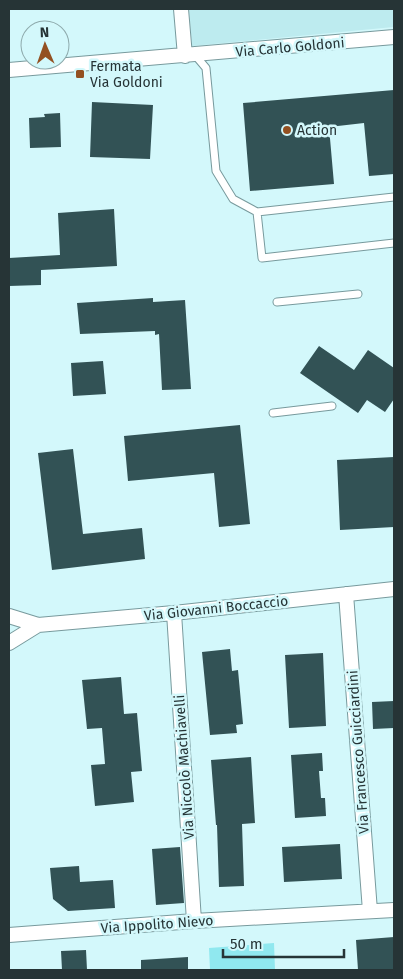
<svg xmlns="http://www.w3.org/2000/svg" width="403" height="979" viewBox="0 0 403 979" font-family="'Fira Sans',sans-serif">
	<rect width="100%" height="100%" fill="#d3f8fb"/>
	<!-- built -->
	<path fill="#bdebef" d="M189 9H394V27L192 46Z"/>
	<!-- green -->
	<path fill="#90e8ef" d="M274 943 275 970H210L209 948Z"/>
	<!-- building -->
	<path fill="#325255" d="M394 90V174L369 176 364 123 329 127 334 184 250 191 243 103Z
		M92 102 153 105 150 159 90 157Z
		M60 113 61 147 30 148 29 118 45 117 44 114Z
		M114 209 117 266 41 270V285L9 286V258L60 255 58 213Z
		M153 298V302L185 300 191 389 162 390 159 334 155 335V331L80 334 77 303Z
		M319 346 354 370 368 350 394 368V399L385 412 367 400 358 413 300 373Z
		M103 361 106 394 73 396 71 363Z
		M240 425 250 524 219 527 214 473 128 481 124 436Z
		M73 449 83 534 142 528 145 559 52 570 38 453Z
		M394 457V527L340 530 337 460Z
		M230 649 232 671 238 670 243 724 236 725 237 733 210 735 202 652Z
		M323 653 326 726 289 728 285 655Z
		M121 677 124 714 137 713 142 771 131 772 134 802 95 806 91 765 105 764 102 728 87 729 82 680Z
		M394 701V728L373 729 372 702Z
		M322 753 323 771H319L321 798H325L326 816 295 818 291 755Z
		M251 757 255 823 242 824 244 886 219 887 217 825H216L211 760Z
		M340 844 342 879 284 882 282 847Z
		M180 847 184 903 156 905 152 849Z
		M79 866 80 882 113 880 115 908 68 911 53 899 50 868Z
		M394 937V970H358L356 940Z
		M86 950 87 970H62L61 951Z
		M188 957V970H141V960Z"/>
	<g fill="none" stroke-linecap="round" stroke-linejoin="round">
		<!-- lane casing -->
		<g stroke="#789a9d" stroke-width="9">
			<path id="lane" d="M195 55 206 68 216 171 233 199 257 212 394 197
				M257 212 262 258 394 243
				M277 302 358 294
				M273 413 332 406"/>
		</g>
		<!-- street casing -->
		<g stroke="#789a9d" stroke-width="16">
			<path id="street" d="M181 9 185 56
				M9 70 394 37
				M346 594 370 911
				M174 613 194 921
				M9 616 38 625 174 613 394 589
				M9 643 38 625
				M9 935 194 921 394 910"/>
		</g>
		<!-- lane -->
		<use href="#lane" stroke="#fff" stroke-width="7"/>
		<!-- street -->
		<use href="#street" stroke="#fff" stroke-width="14"/>
	</g>
	<!-- markers -->
	<g fill="#935021" stroke="#d3f8fb" stroke-width="2">
		<rect x="75" y="69" width="10" height="10" rx="2.5"/>
		<circle cx="287" cy="130" r="5"/>
	</g>
	<g text-anchor="middle" stroke-width="5" stroke-linejoin="round" paint-order="stroke">
		<!-- street labels -->
		<g font-size="14" fill="#263436" stroke="#d3f8fb">
			<text transform="translate(290 47) rotate(-5)" y="5">Via Carlo Goldoni</text>
			<text transform="translate(216 608) rotate(-6)" y="5">Via Giovanni Boccaccio</text>
			<text transform="translate(358 752) rotate(-94)" y="5">Via Francesco Guicciardini</text>
			<text transform="translate(184 767) rotate(-94)" y="5">Via Niccolò Machiavelli</text>
			<text transform="translate(157 924) rotate(-4)" y="5">Via Ippolito Nievo</text>
		</g>
		<!-- poi labels -->
		<g font-size="14" fill="#263436" stroke="#d3f8fb" text-anchor="start">
			<text x="90" y="71">Fermata<tspan x="90" dy="16">Via Goldoni</tspan></text>
			<text x="297" y="135">Action</text>
		</g>
	</g>
	<!-- border -->
	<rect width="403" height="979" fill="none" stroke="#263436" stroke-width="20"/>
	<!-- north arrow -->
	<g transform="translate(45 45) rotate(358)"><circle r="24" fill="#d3f8fb" stroke="#8eaaac"/>
	<path d="M0-4L9 19L0 12L-9 19Z" fill="#935021"/>
	<text y="-8" font-size="14" font-weight="bold" text-anchor="middle" fill="#263436">N</text>
	</g>
	<!-- scale -->
	<path d="M223 949v8h121v-8" fill="none" stroke="#263436" stroke-width="2.5"/>
	<text x="230" y="949" font-size="15" fill="#263436" stroke="#d3f8fb" stroke-width="4" paint-order="stroke">50 m</text>
</svg>
